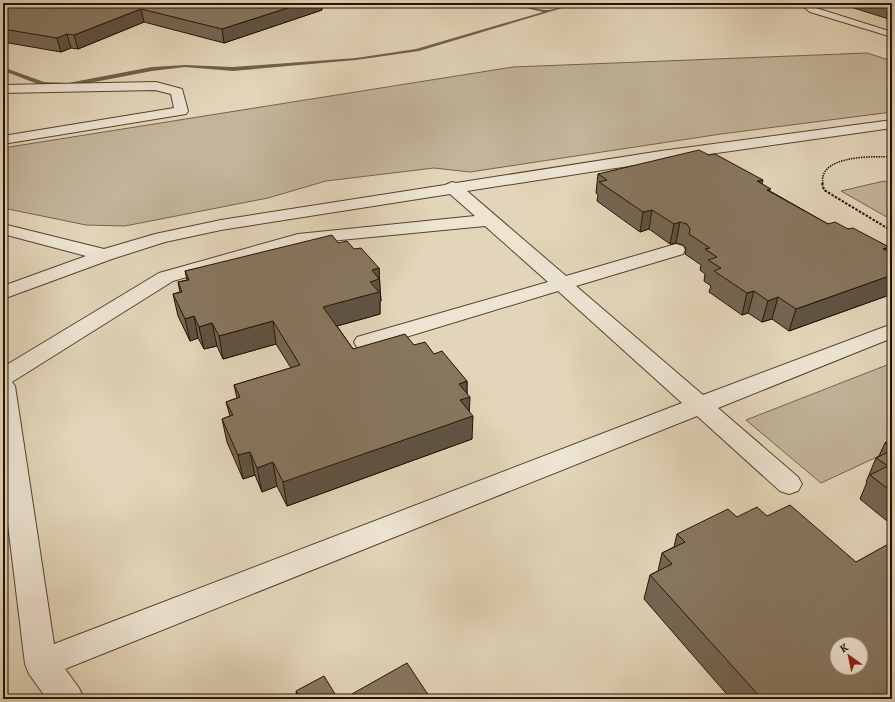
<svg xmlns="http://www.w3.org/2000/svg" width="895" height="702" viewBox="0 0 895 702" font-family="Alegreya,serif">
	<rect width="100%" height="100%" fill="#e3d5b9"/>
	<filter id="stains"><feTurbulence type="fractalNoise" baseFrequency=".005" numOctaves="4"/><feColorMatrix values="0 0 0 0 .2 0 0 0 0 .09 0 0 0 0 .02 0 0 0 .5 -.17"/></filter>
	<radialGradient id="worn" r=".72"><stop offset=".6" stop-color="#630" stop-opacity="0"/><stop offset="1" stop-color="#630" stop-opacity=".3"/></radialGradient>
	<!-- green -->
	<path fill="#c3b49a" stroke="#74634d" d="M867 53 892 61V112L721 134 470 172 434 168 326 181 268 198 125 226 86 225 3 208V148L513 67Z
		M884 181 892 185V220L841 191Z
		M892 363V450L821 483 746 420Z"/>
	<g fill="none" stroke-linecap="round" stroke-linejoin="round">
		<!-- stream -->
		<path fill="#705f49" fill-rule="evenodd" d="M505 3C518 3 538 11 548 10 559 9 568 3 579 3L419 51 356 60 233 71 185 67 152 71 68 87 43 86 4 71 3 64 8 69 44 82 68 83 152 67 185 65 233 67 356 58 416 49 543 12Z"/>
		<!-- service casing -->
		<g stroke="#54432e" stroke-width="2">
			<path id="service" d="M805 3H813L812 6 816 8 892 32V37L810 12 804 7Z"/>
		</g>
		<!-- minor casing -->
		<g stroke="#54432e" stroke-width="2">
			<path id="minor" d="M156 82 182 89 188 111 186 114 3 144V136L174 108 171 94 155 90 3 93V85Z
				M892 120V128L661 161 467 191 566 276 669 246 676 244 683 246 685 250 683 254 576 286 703 395 892 324V338L718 408 798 477 802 484 798 491 789 494 780 491 697 416 65 669 79 688 84 699H47L29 674 25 664 3 483V367L159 273 298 234 475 216 450 194 221 230 165 242 112 259 3 299V286L86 256 3 234V224L104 249 155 234 221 220 445 185 452 182 456 183 661 151ZM485 226 548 282 357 337 354 342 357 347 365 349 373 347 558 291 682 403 54 644 15 386 12 382 173 281 299 244Z"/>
		</g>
		<!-- path-far1 -->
		<path stroke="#241200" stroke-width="1.5" stroke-dasharray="1.5 1" stroke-linecap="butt" d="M823 184C817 155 875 156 892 157"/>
		<!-- path -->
		<path stroke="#241200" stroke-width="2" stroke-dasharray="2.5 1.5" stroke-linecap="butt" d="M822 183 824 190 892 231"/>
		<!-- service -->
		<use href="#service" fill="#ede4d2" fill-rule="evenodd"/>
		<!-- minor -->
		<use href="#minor" fill="#ede4d2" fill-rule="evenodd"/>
	</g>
	<!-- wall -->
	<path fill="#746653" stroke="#241200" d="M3 3H321L322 10 224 43 144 22 78 49 71 48 61 52 3 42Z
		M838 3H892V20Z
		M598 174 762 184 770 191 828 224 848 229 889 247 887 251 892 253V294L789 331 772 319 762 322 748 313 742 315 709 292 711 286 704 281 705 274 700 270 701 265 685 254 686 248 683 245 676 243 670 244 649 229 640 232 597 201 598 195 596 193Z
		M338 243 354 249 379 268 380 289 381 301H380V314L337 326 353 349 414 345 434 354 467 381V394L472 439 287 506 277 486 262 492 255 475 243 479 227 442 222 419 230 416 226 402 237 398 234 385 291 368 276 344 223 359 217 346 204 349 198 338 190 341 178 316 173 294 180 292 178 282 187 280 185 271Z
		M892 439V525L860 499 867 482H866L876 458 879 456 885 443Z
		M677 534 892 699H731L644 599 650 575 658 571 662 553 674 547Z
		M296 691 301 699H298Z"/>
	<!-- shaded-wall -->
	<path fill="#5e5343" stroke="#241200" d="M303 3H321L322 10 224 43 222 29Z
		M141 9 144 22 78 49 74 35Z
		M67 34 71 48 61 52 57 38Z
		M3 91 5 99 3 101Z
		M763 180 758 199 757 181Z
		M652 210 649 229 640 232 643 212Z
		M680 222 676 243 670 244 674 224Z
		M889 247 881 268 883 249Z
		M379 268 380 289 381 301H380V314L326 329 323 307 370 282 372 270Z
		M892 275V294L789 331 796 309Z
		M754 291 748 313 742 315 747 293Z
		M778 297 772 319 762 322 768 301Z
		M194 316 198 338 190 341 185 319Z
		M273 321 276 344 223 359 219 336Z
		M212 323 217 346 204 349 199 327Z
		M467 381V398L470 397 469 417 473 416 472 439 287 506 283 482 459 384Z
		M250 452 255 475 243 479 238 455Z
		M273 462 277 486 262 492 257 468Z"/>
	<!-- building -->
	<path fill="#877760" stroke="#241200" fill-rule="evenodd" d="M3 3H303L222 29 141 9 74 35 67 34 57 38 3 29Z
		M885 3H892V5Z
		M699 150 709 155 715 154 763 180 757 181 771 189 767 190 828 224 835 222 848 229 853 228 889 247 883 249 892 253V275L796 309 778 297 768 301 754 291 747 293 714 271 721 268 708 260 717 257 705 249 710 248 689 234 690 229 687 224 680 222 674 224 652 210 643 212 599 182 607 180 598 174Z
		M332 235 338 243 347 241 354 249 361 248 379 268 372 270 379 279 370 282 379 292 323 307 353 349 405 334 414 345 425 342 434 354 442 351 467 381 459 384 470 397 460 400 473 416 283 482 273 462 257 468 250 452 238 455 222 419 233 415 226 402 240 397 234 385 300 365 273 321 219 336 212 323 199 327 194 316 185 319 173 294 182 292 178 282 189 280 185 271Z
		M892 439V448L885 443Z
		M892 450V492L870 475 888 466 876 458Z
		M790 505 856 562 892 542V699H762L650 575 672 564 662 553 685 542 677 534 728 509 737 517 757 507 767 516ZM837 644H861V668H837Z
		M407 663 431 699H343Z
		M324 676 338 699H301L296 691Z"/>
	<!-- margin -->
	<rect width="895" height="702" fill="none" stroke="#e3d5b9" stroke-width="16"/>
	<rect x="4" y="4" width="887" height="694" fill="none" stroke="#241200" stroke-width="2"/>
	<rect x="8" y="8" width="879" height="686" fill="none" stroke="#241200"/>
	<!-- north arrow -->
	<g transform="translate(849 656) rotate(327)"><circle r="19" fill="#ede4d2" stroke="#9d907e"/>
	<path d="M0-3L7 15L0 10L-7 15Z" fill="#8f2418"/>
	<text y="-6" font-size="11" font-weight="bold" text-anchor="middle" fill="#241200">K</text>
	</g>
	<rect width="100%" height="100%" filter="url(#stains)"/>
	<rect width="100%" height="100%" fill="url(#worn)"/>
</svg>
